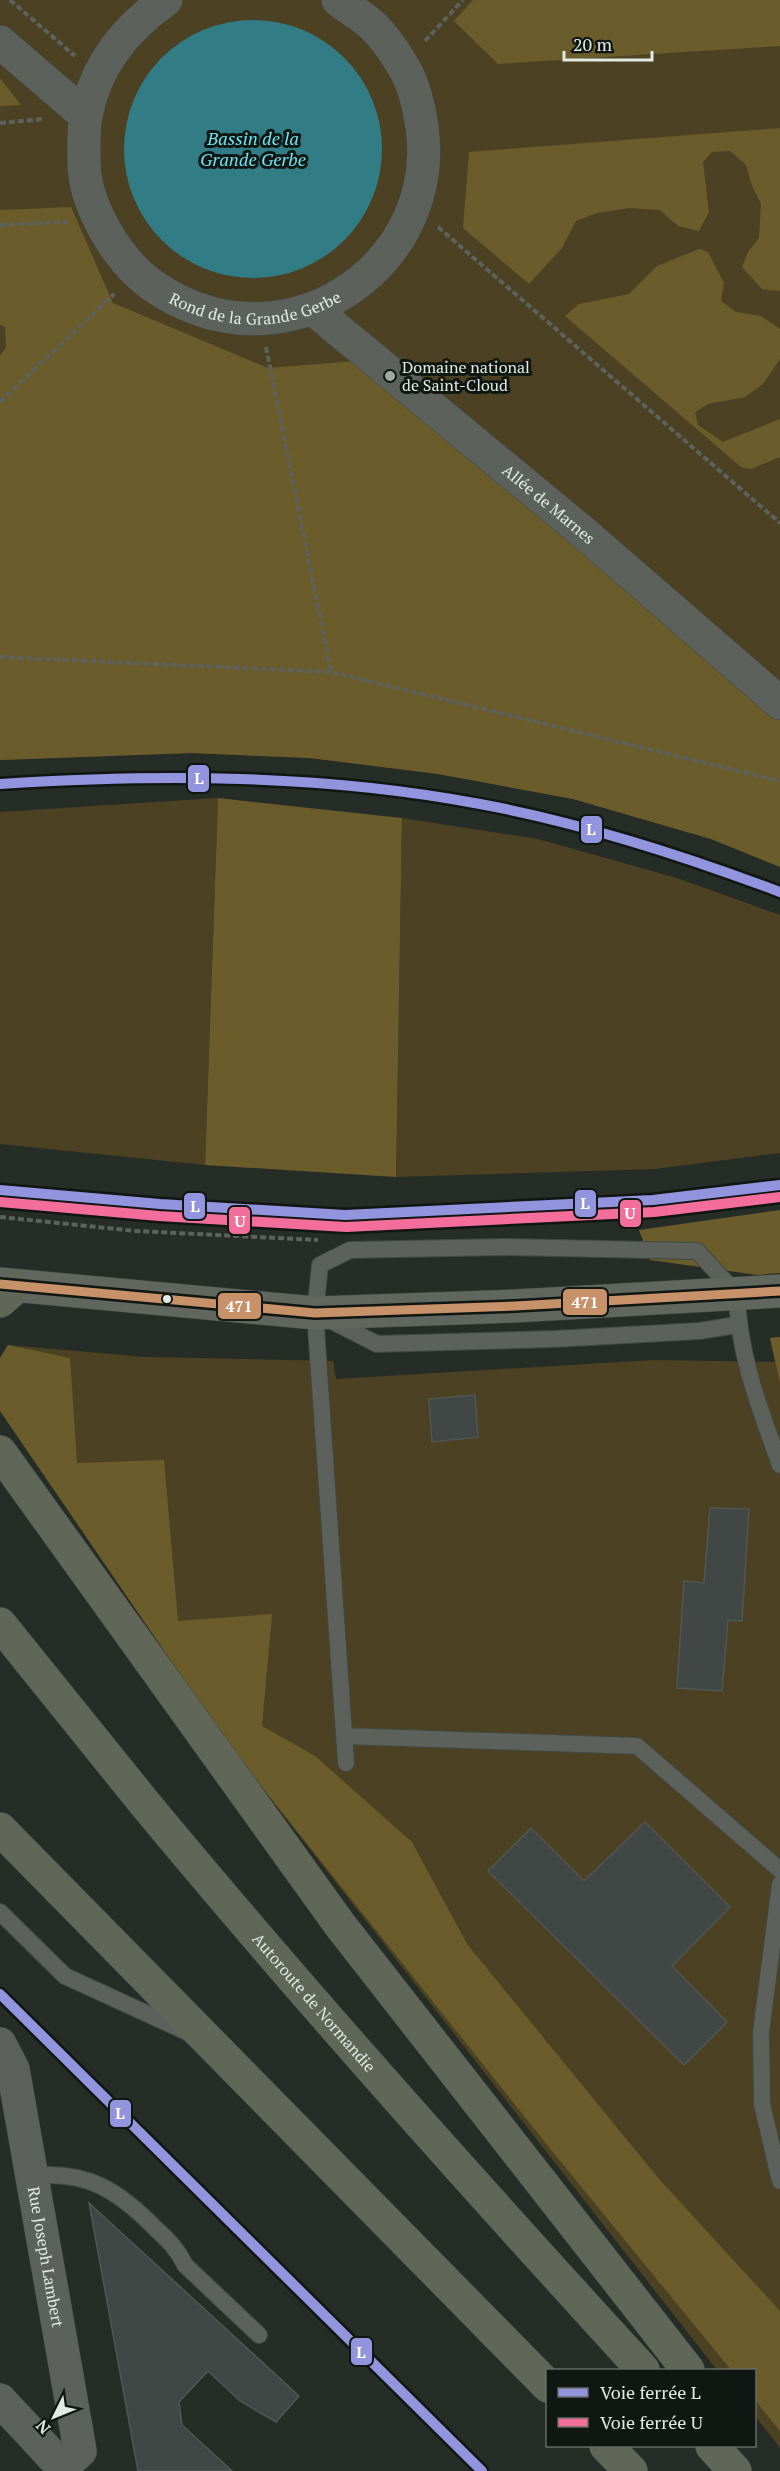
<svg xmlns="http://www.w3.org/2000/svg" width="780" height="2471" viewBox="0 0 780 2471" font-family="'PT Serif',serif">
	<rect width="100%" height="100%" fill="#262c26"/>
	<!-- green -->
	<path fill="#4c4223" d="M0 0H780V867L711 839 573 799 438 774 310 758 191 753 0 760Z
		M218 798 205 1165 0 1144V812Z
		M402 818 538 839 677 878 780 915V1153L655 1169 396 1177Z
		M780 1337V2448L755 2416 754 2370H717L230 1747 0 1411V1358L8 1345 146 1357 333 1361 336 1379 653 1360 775 1362 770 1338Z"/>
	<!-- forest -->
	<path fill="#6b5c2b" d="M473 0H780V46L498 64 454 21Z
		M0 78 21 105 0 106Z
		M780 128V290L778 291 762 289 742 267 748 252 759 238 761 204 751 183 746 165 730 151 712 152 703 162 709 212 699 231 678 226 660 210 629 208 597 213 576 221 562 248 529 284 463 228 469 152Z
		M71 207 113 303 268 368 381 359 780 709V867L711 839 573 799 438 774 310 758 191 753 0 760V356L6 347 5 327 0 325V210Z
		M699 249 708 252 724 283 721 301 736 312 761 316 780 329V359L763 384 745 397 708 404 695 412 698 425 723 442 780 419V457L751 469 741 467 565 316 579 304 629 294 657 266Z
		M218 798 402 818 396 1177 205 1165Z
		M780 1210V1273L757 1275 650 1260 639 1230Z
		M780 1337V1383L770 1338Z
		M8 1345 70 1358 77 1463 164 1460 178 1621 272 1614 262 1726 315 1756 412 1842 467 1944 659 2179 780 2311V2431L755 2400 754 2370H731L548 2146 230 1747 0 1411V1358Z"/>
	<!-- water -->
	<path fill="#327c85" d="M124 149a129 129 0 1 1 258 0a129 129 0 1 1-258 0Z"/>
	<!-- building -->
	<path fill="#414744" stroke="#505753" stroke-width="1.5" d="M475 1395 478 1437 432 1442 429 1399Z
		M710 1508 749 1509 742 1621 728 1620 722 1691 677 1688 684 1581 704 1583Z
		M645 1822 730 1907 672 1966 727 2022 684 2065 488 1871 531 1828 584 1881Z
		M89 2203 299 2396 276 2422 240 2401 208 2371 179 2402 182 2425 232 2471H138Z"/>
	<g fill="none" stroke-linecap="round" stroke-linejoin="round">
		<!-- service casing -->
		<g stroke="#414842" stroke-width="18">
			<path id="service" d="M328 1319 377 1344 554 1339 699 1331 737 1325
				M344 1736 637 1746 780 1870
				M346 1763 315 1313 320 1265 350 1250 503 1247 697 1251 737 1294C738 1354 760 1409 780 1465
				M780 1884 761 2032 762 2104 780 2181
				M0 1912 65 1976 189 2033
				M32 2176C87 2170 119 2191 156 2229 168 2240 178 2250 185 2265L259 2335"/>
		</g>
		<!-- minor casing -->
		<g stroke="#414842" stroke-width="34">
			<g id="minor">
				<path id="s1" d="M166 0C126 28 95 66 86 116 83 130 84 147 84 161 83 195 106 238 128 263 146 284 170 298 195 308 313 352 440 254 422 127 419 106 414 82 401 63 394 51 384 37 374 27 364 17 349 9 338 0"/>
				<path d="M0 42 86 116"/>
				<path id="s2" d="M313 309 584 533 780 703"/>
				<path id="s3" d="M0 2044 13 2069 77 2433 80 2451 64 2466"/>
				<path d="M0 2400 66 2471"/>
			</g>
		</g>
		<!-- secondary casing -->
		<g stroke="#414842" stroke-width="34">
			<path id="secondary" d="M0 1284 315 1313 515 1306 780 1291"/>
		</g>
		<!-- motorway casing -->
		<g stroke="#414842" stroke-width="34">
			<g id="motorway">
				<path d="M0 1301 16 1287"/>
				<path d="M0 1452 340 1925 688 2370"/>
				<path id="s4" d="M0 1624C49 1684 97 1745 146 1805 306 1998 474 2185 643 2370"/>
				<path d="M0 1829 548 2386"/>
				<path d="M606 2446 631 2471"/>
				<path d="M712 2446 735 2471"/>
			</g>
		</g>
		<!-- path -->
		<path stroke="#5d625d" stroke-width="4" stroke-dasharray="6 3" stroke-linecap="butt" d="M10 0 75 56
			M425 41 463 0
			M0 123 43 119
			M0 225 68 222
			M438 227 780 523
			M266 347 331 672
			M0 402 114 294
			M0 657 331 672 780 781
			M0 1217 136 1231 318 1240"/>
		<!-- service -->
		<use href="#service" stroke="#5c615c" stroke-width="16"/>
		<!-- minor -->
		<use href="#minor" stroke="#5c615c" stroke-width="33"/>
		<!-- secondary -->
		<use href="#secondary" stroke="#61665e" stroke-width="33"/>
		<!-- motorway -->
		<use href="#motorway" stroke="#606658" stroke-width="33"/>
		<!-- bus-1 casing -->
		<g stroke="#101611" stroke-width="14">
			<path id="bus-1" d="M0 1284 315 1313 515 1306 780 1291"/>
		</g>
		<!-- bus-1 -->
		<use href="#bus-1" stroke="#c7916a" stroke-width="9"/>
		<!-- rail-1 casing -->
		<g stroke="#101611" stroke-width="15">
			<path id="rail-1" d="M0 784C160 774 322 774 480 804 583 823 682 855 780 892
				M0 1190 160 1204 345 1215 653 1200 780 1185
				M0 1994 482 2471"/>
		</g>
		<!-- rail-2 casing -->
		<g stroke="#101611" stroke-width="15">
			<path id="rail-2" d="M0 1202 159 1216 346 1227 654 1212 780 1197"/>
		</g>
		<!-- rail-1 -->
		<use href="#rail-1" stroke="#9294de" stroke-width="10"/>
		<!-- rail-2 -->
		<use href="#rail-2" stroke="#f46e9c" stroke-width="10"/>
	</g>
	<!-- markers -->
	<circle fill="#a0a8a1" stroke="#101611" stroke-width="2" cx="390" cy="376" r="6"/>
	<circle fill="#e2eae3" stroke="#101611" stroke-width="2" cx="167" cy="1299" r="5"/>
	<g text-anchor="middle" stroke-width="6" stroke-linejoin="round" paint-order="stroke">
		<!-- street labels -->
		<g font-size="16" fill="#e2eae3" stroke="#101611">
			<text dy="6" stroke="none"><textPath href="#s1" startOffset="446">Rond de la Grande Gerbe</textPath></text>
			<text dy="6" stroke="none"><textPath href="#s2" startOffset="306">Allée de Marnes</textPath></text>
			<text dy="6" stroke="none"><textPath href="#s4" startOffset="492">Autoroute de Normandie</textPath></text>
			<text dy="6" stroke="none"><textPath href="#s3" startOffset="219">Rue Joseph Lambert</textPath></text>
		</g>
		<!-- poi labels -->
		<g font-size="16" fill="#e2eae3" stroke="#101611" text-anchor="start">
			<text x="402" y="373">Domaine national<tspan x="402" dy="18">de Saint-Cloud</tspan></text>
		</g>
		<!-- water labels -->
		<g font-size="18" font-style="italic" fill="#6de4f3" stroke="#101611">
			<text x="253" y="145">Bassin de la<tspan x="253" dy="21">Grande Gerbe</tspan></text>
		</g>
	</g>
	<g stroke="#101611" stroke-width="2">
		<rect x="187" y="764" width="23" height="29" rx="6" fill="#9294de"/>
		<rect x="580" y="815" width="23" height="29" rx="6" fill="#9294de"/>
		<rect x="574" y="1189" width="23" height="29" rx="6" fill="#9294de"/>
		<rect x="183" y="1192" width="23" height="28" rx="6" fill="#9294de"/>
		<rect x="619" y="1199" width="23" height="29" rx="6" fill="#f46e9c"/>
		<rect x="228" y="1206" width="23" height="29" rx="6" fill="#f46e9c"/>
		<rect x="562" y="1288" width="46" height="28" rx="6" fill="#c7916a"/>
		<rect x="217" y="1292" width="45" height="28" rx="6" fill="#c7916a"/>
		<rect x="109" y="2099" width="23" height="29" rx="6" fill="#9294de"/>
		<rect x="350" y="2337" width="23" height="29" rx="6" fill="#9294de"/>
	</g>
	<g font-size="16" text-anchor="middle" font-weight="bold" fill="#fff">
		<text x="199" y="784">L</text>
		<text x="591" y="835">L</text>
		<text x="585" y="1209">L</text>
		<text x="195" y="1212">L</text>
		<text x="630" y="1219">U</text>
		<text x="240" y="1227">U</text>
		<text x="585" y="1308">471</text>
		<text x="239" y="1312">471</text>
		<text x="120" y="2119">L</text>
		<text x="361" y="2358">L</text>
	</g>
	<!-- legend -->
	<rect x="546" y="2369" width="210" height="78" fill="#101611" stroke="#646b65" stroke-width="1.5"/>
	<rect x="558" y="2388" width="30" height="9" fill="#9294de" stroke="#646b65" stroke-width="1.5"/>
	<text x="600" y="2399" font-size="18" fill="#e2eae3">Voie ferrée L</text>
	<rect x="558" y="2418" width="30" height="9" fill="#f46e9c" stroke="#646b65" stroke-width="1.5"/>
	<text x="600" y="2429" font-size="18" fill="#e2eae3">Voie ferrée U</text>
	<!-- north arrow -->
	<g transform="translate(54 2417) rotate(227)" stroke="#101611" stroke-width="4.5" paint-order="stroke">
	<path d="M0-4.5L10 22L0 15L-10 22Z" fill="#e2eae3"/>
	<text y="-9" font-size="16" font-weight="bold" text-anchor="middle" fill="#e2eae3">N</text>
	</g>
	<!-- scale -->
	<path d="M564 51v9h88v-9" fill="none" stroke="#e2eae3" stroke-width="3"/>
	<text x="573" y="51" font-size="18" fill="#e2eae3" stroke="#101611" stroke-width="4.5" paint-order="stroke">20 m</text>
</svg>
